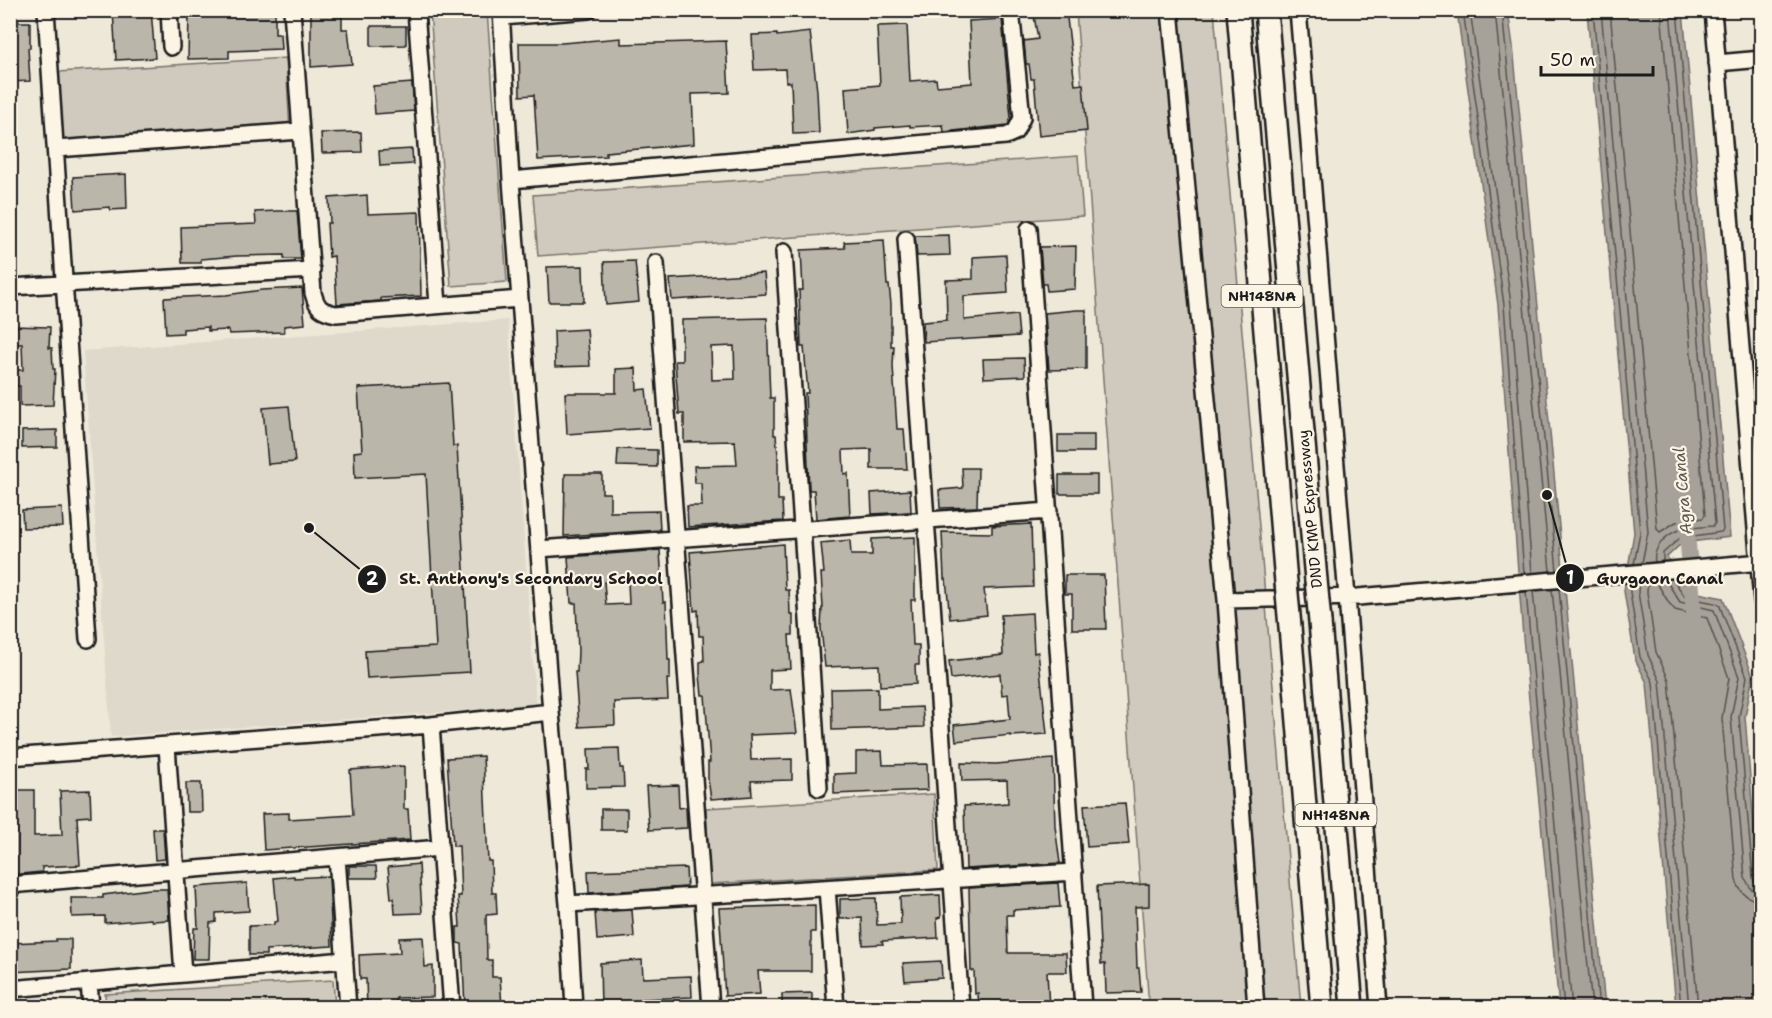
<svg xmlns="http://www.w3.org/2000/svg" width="1772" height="1018" viewBox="0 0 1772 1018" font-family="'Shantell Sans',sans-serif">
	<rect width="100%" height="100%" fill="#eee8d9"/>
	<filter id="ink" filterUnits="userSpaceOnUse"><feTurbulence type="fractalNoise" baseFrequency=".0167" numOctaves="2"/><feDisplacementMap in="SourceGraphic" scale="12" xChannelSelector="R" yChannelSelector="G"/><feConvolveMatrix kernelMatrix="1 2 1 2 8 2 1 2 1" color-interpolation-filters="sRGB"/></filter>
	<g filter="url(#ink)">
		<!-- built -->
		<path fill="#ded9cb" d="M508 320 536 705 111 737 83 351Z"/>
		<!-- green -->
		<path fill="#cfcabd" stroke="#76736c" stroke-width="1.5" d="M430 11H487L507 282 451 286Z
			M1076 11H1214L1301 1007H1149Z
			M286 58 290 133 62 147 58 72Z
			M1078 156 1083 216 538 256 533 195Z
			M934 794 938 870 710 884 706 808Z
			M333 980 335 1007H106L105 994Z"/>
		<!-- water -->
		<path fill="#a7a299" stroke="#6f6c67" stroke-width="1.5" d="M1457 11H1508L1513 46 1605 1007H1559L1523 637 1498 305Z
			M1587 11H1683L1730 537 1682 543 1667 557 1688 591 1723 598 1753 676 1745 717 1761 911V1007H1676L1647 683 1635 659 1624 591 1634 533Z"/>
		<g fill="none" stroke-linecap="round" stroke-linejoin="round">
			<!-- shore -->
			<path stroke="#54524e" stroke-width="1.5" d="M1463 10 1504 305 1524 574
				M1470 10 1511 304 1532 573
				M1495 10 1550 571
				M1502 10 1557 571
				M1593 10 1640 533 1634 564
				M1601 10 1648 532 1642 563
				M1610 10 1657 529 1660 532 1676 522 1703 518 1705 515 1661 10
				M1655 562C1652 549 1666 534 1679 530 1690 527 1702 527 1713 526L1715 523 1670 10
				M1663 562V553L1680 538 1721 532 1723 530 1677 10
				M1665 579 1680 602 1714 610 1739 677 1731 717 1745 878 1751 889 1762 892
				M1673 579 1685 597 1719 604 1747 677 1739 717 1753 878 1755 883 1762 884
				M1655 580 1669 603 1675 610 1707 618 1729 678 1722 718 1736 880C1740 893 1748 900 1762 901
				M1648 581 1647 592 1656 652 1669 680 1698 1008
				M1631 582 1630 592 1640 657 1653 682 1681 1008
				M1639 582 1638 592 1648 655 1660 681 1689 1008
				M1552 589 1592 1008
				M1559 589 1599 1008
				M1533 591 1572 1008
				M1526 592 1564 1008"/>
			<!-- canal -->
			<path stroke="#a7a299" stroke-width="16" d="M1686 522 1694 613"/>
		</g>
		<!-- building -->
		<path fill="#bab6aa" stroke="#1c1c1c" stroke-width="1.5" fill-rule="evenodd" d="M113 10H151L155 58 116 60Z
			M240 10H275V34H280L281 49 229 51V58L188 59 189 14Z
			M311 10H342V29H348L352 64 311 67Z
			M1033 10H1066L1075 85 1083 84 1087 131 1039 136 1034 79H1031L1029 64H1026L1024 41 1038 39Z
			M1002 19 1011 118 1008 125 944 132 943 125 910 127V125L875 128V130L848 134 845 88 880 85 877 26 907 25 910 81 936 79 937 86 972 83 969 21Z
			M10 22H30V48H28L30 81 10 82Z
			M371 26H406V45L371 46Z
			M810 32 817 91 819 133 793 134 791 82H786L785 69 754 70 752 35 777 34V36Z
			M621 38V44L726 41 729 93 692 94 694 144 606 152V156L538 160 534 95 520 96 519 43H562Z
			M412 83 414 111 375 114 373 86Z
			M361 132 362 152 322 153 321 133Z
			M412 149 413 164 380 166 379 151Z
			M126 174 127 209 110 210V207L75 210 73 177Z
			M367 195 368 214 419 212 421 296 381 298V301L337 304 334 256 329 257 327 223H330L329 198Z
			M278 211H297L301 259H284V255L237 256 201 259V263H182L181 227 256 224 255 212Z
			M949 235 950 255 917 256 915 236Z
			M884 240 887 285H889L891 304V346H894L893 366 897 429H904L907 469H871V449L843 450 844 474 848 473 850 516 816 519 814 490H809L805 393H808L804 347H801L799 290H803L801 250 845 248 844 242Z
			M1076 246 1075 289 1047 291 1046 284H1043L1040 247Z
			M1006 255 1008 293 964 296V320L1017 315 1019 336 924 342 923 322 947 320 946 280 973 279V257Z
			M635 261 639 302 606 305 604 262Z
			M583 266 584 302H549L547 267Z
			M764 273 766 294 672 300 670 279Z
			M302 288 305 324 284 326V332L229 334 228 330 208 331V327L183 329V333L166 334 164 298 226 295 262 290Z
			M1077 310H1086V369L1049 370 1045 313Z
			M767 318 770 398H774V435H776L778 455V500H782L783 521 688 527 687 506H702L701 483H695L694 466 737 465 735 441 684 442V414H679L675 361H682V320ZM734 346 735 379 712 380 711 347Z
			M10 326 50 327 49 348H52L53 369H55L53 405 20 406V386H15V370H23L22 344H10Z
			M587 329 590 366 555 367 554 331Z
			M1024 358 1025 376 984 378 983 359Z
			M636 368 637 390 646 389 650 428 567 434 565 393H616V369Z
			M449 383 453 446H457L470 672 367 678 365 651 436 647 426 474 355 478 354 452 362 451 358 388Z
			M289 406 295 462 268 464 263 408Z
			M57 430V447L22 448V431Z
			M1058 435H1094V452H1058Z
			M618 449 657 450V467L617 466Z
			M962 468H978L977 507 940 508 939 490 963 488Z
			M565 474H602V493H610V512L659 511 660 530 564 536Z
			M1059 475H1097V494H1059Z
			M910 490 911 512 872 514 871 493Z
			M62 508 63 527 23 528 22 510Z
			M1031 524 1033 587 984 589 987 615 950 619 946 579H944L942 532 992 533V526Z
			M915 537V600H911L913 645H919V665H915L916 684 880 686 879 665 825 667 821 628 822 608H823L821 573H824L821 543 850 540 851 555H872V539Z
			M783 544 785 590H789L790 614H793V635H789L791 669 770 670V690L791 689 797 733 750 735 751 760 792 759V780L751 781 752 796 711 799 708 779V762H710L705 695H702L700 675V662L704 661 703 636H699L698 610 694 611 690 552Z
			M660 550 663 602H666L668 660H670V679H667L668 700 614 702 615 725 579 727 575 672H577L578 651 576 603H571L568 557ZM628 581 629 604 606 605 604 582Z
			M1065 575H1104L1106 629H1072V594H1065Z
			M1032 613 1034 653 1038 652 1047 734 1011 736V735L956 741 954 725 1010 719 1008 694 1002 695 1000 674 951 679 949 661 1003 655 1001 615Z
			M878 688V709L922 707 924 727 832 730 831 689Z
			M619 748 620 768H623L624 787 586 788V769H589L588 749Z
			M882 751 883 765 927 764 928 790 834 794V774L856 773V752Z
			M483 756 488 861H491L492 893H496L497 914 486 915 487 960H492V977H500L502 1007 465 1008 462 944 457 943V927H460L458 896H461L459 846H453L447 758Z
			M1053 759 1055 826 1060 863 966 869 964 806 1008 803 1007 780 962 781 961 763 996 764Z
			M404 766V809H408L410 840 264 850 262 814 289 813V819L353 815 350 770Z
			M186 783H201L202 812H187Z
			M678 785 679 808 686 807 687 828 649 830 646 786Z
			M10 790H34V836L62 835 60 791 90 790 91 816 77 817 80 865 42 867V872L10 875Z
			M1125 803 1129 844 1087 847 1084 805Z
			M601 809H627V830H601Z
			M153 829H163L165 859 155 860Z
			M419 864 422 913 395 914 394 898H391L388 867Z
			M349 866H376L377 878H349Z
			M686 868 687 887 589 893 588 871Z
			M294 876V878L329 876 332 946 266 950V955H249V926L274 925V922L278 921 274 878Z
			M247 883 249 911 216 913V922L210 923 209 959H193L194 928H198L196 887Z
			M1058 883 1060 907 1013 910V915H1007L1008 953H1066L1067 972H1047L1049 1008H979L978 993 975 994 974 971H971L969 888Z
			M1149 884V906L1135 907 1137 968H1139L1141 992 1106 993 1105 964H1101L1097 886Z
			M150 889H167L169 920 152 921 151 919 105 923V916L72 917 71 898H103V895Z
			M940 895 941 917 937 918 938 938 882 941 883 944 863 945 862 918 840 919V899L876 898 877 925 901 924 900 897Z
			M815 905V932H811V971H758L760 994 725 996 719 908Z
			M632 910 634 937 597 940 595 912Z
			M423 937 425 967 433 966V997L396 998V1008H367L366 979H360L359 955 400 953 399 938Z
			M56 939H71V969L10 972V943L56 941Z
			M642 960 643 978 691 976 692 997 643 999V1008H601L600 963Z
			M941 961 942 978 905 981 903 963Z
			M812 993V1008H782V994Z"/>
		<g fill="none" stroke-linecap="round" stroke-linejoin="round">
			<!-- minor casing -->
			<g stroke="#1c1c1c" stroke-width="20">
				<path id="minor" d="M46 10 88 639
					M169 10 171 47
					M292 10 313 293C317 308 321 311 336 314L520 299
					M416 10 438 305
					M501 10 511 180 551 712 568 904 574 1008
					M1170 10 1226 600 1256 1008
					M1298 10 1347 597 1379 1008
					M1713 10 1762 601
					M502 17 589 10
					M1717 63 1762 59
					M56 149 300 131
					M511 180 1006 136 1015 132 1022 118 1011 10
					M1029 229 1083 1008
					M906 239 961 1008
					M784 252 819 788
					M656 263 711 1008
					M10 287 312 270
					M539 549 1049 511
					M1226 600 1358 597 1762 562
					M431 725 452 1008
					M167 746 183 974
					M10 757 431 725 551 712
					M337 857 348 1008
					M10 885 440 848
					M827 888 836 1008
					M568 904 1074 872
					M89 982 91 1008
					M10 989 345 960"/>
			</g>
			<!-- highway casing -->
			<g stroke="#1c1c1c" stroke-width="26">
				<path id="highway" d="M1238 10 1286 582
					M1266 10 1316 580
					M1320 622 1352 1008
					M1290 627 1322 1008"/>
			</g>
			<!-- minor -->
			<use href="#minor" stroke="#fcf5e5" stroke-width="15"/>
			<!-- highway -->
			<use href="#highway" stroke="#fcf5e5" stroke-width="21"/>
			<!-- highway-bridge casing -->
			<g stroke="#1c1c1c" stroke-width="26" stroke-linecap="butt">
				<path id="highway-bridge" d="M1316 580 1320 622
					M1286 582 1290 627"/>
			</g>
			<!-- highway-bridge -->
			<use href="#highway-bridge" stroke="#fcf5e5" stroke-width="21"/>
		</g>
	</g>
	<g text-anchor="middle" stroke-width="4.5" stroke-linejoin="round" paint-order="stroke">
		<!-- shield labels -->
		<g fill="#fcf5e5" stroke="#5f5d58" stroke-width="1.5">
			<rect x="1221.5" y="285" width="81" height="22" rx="4.5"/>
			<rect x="1295.5" y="804" width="81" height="22" rx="4.5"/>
		</g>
		<g font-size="14" font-weight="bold" fill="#1c1c1c">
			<text x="1262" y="301">NH148NA</text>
			<text x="1336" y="820">NH148NA</text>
		</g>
		<!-- street labels -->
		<g font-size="15" fill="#1c1c1c" stroke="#fcf5e5">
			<text transform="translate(1310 509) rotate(-95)" y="5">DND KMP Expressway</text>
		</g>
		<!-- water labels -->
		<g font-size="16" font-style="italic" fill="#5b5854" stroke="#fcf5e5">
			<text transform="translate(1682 491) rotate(-95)" y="6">Agra Canal</text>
		</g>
	</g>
	<!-- callouts -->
	<path fill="none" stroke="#1c1c1c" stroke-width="2" d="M1547 495L1570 578M309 528L372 579"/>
	<g fill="#1c1c1c" stroke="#fcf5e5" stroke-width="2">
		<circle cx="1547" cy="495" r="6"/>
		<circle cx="309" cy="528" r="6"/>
		<circle cx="1570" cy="578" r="15"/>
		<circle cx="372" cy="579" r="15"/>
	</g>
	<g font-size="18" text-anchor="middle" font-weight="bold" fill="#fff">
		<text x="1570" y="584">1</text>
		<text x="372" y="585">2</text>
	</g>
	<g font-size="16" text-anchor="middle" font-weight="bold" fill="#1c1c1c" stroke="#fcf5e5" stroke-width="4.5" stroke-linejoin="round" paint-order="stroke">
		<text x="1660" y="584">Gurgaon Canal</text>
		<text x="531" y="584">St. Anthony's Secondary School</text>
	</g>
	<!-- margin -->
	<rect width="1772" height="1018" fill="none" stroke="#fcf5e5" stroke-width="36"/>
	<rect x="18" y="18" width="1736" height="982" fill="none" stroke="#1c1c1c" stroke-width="2" filter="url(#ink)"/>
	<!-- scale -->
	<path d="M1541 66v9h112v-9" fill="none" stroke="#1c1c1c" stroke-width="3"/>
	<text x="1550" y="66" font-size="18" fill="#1c1c1c" stroke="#fcf5e5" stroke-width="4.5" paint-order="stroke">50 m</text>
</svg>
